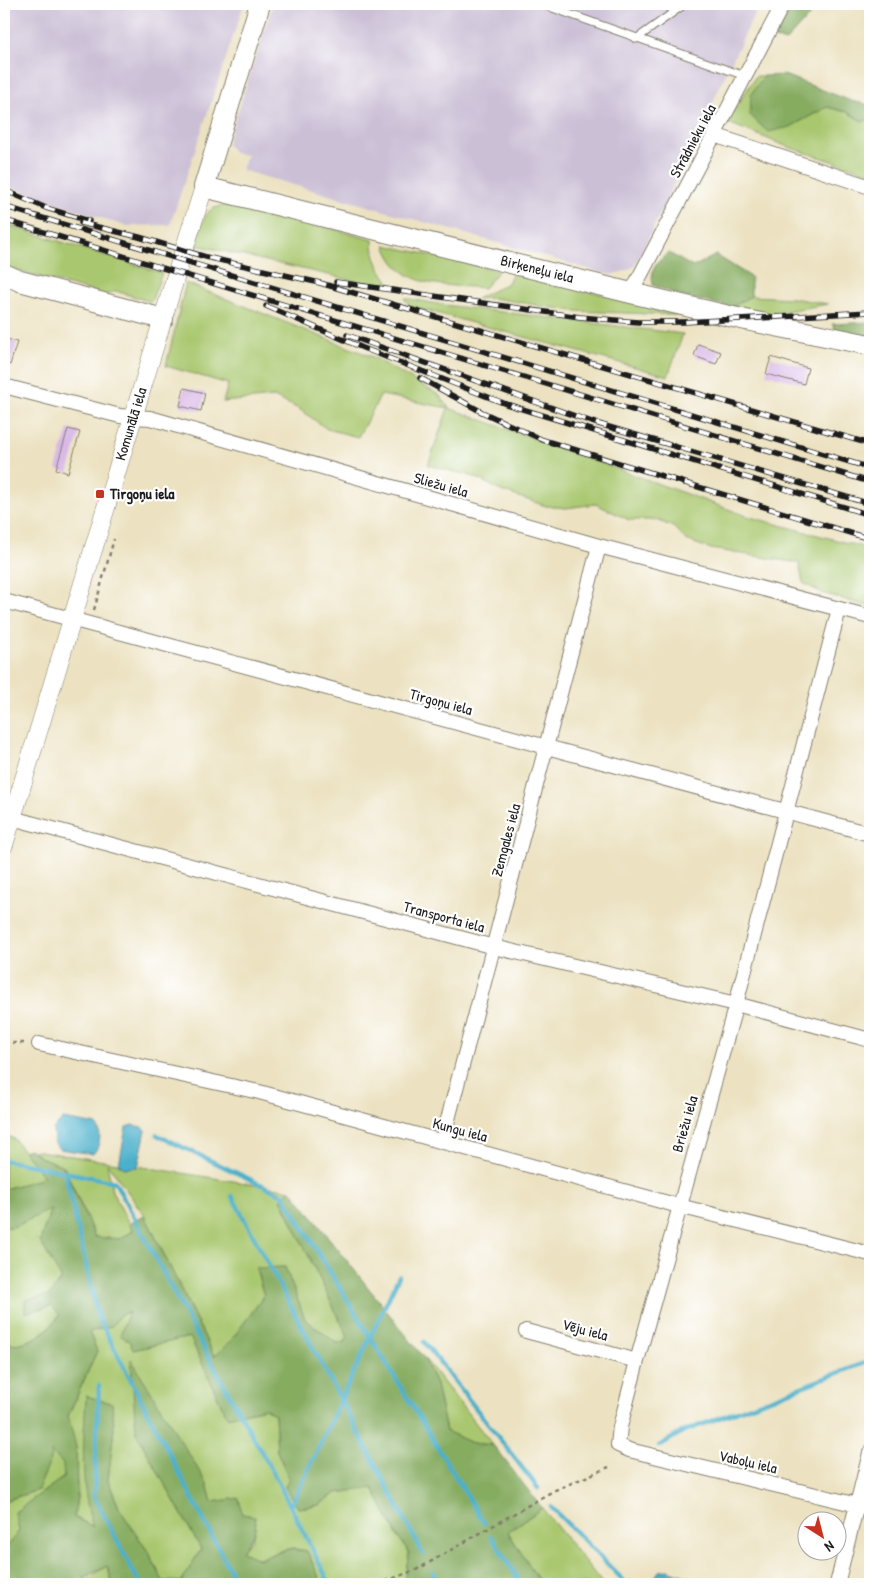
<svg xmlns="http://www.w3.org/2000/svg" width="874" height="1588" viewBox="0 0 874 1588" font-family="'Patrick Hand',sans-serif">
	<rect width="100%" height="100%" fill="#fff"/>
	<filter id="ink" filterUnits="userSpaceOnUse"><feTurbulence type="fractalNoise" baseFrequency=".02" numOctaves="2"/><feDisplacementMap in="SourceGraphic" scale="10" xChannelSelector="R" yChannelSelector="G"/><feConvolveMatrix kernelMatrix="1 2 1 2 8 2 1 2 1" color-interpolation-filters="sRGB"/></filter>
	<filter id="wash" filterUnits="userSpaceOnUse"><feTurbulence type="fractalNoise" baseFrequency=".0096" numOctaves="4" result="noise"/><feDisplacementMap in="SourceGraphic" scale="20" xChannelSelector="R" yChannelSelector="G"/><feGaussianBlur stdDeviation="1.12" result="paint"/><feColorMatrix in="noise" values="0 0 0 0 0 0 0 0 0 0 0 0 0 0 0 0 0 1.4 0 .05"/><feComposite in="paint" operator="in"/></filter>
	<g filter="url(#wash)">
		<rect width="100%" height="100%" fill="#ece2c1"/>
		<!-- industrial -->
		<path fill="#cbbfd5" d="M4 4H244L170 225 125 226 4 185Z
			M273 4H759L638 260 633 267 625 271 610 275 241 170 247 155 234 153 227 144Z"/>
		<!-- green -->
		<path fill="#a9c76e" stroke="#627245" d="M756 76H764L751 94 790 127 827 107 847 112 862 121 870 120V173L788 147 726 122Z
			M246 205 373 240C373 259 379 268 390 284L364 283 196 245C207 206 205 206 246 205Z
			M4 224 162 273 151 302 116 291 105 295 4 267Z
			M385 245 488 268 498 272 484 288C443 284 401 290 385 245Z
			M512 274 701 316 573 311 493 298 476 299 508 283Z
			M186 283 373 357 439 395 449 408 750 517 870 549V607L822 593 803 583 799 563 711 549 686 540 673 527 657 520H629L596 504 566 508 546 506 501 491 475 477 428 465 448 408 381 395 358 437 327 429 299 409 274 397 223 402 228 384 166 366Z
			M751 296 792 298 828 304 769 314 732 307Z
			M404 298 444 305 683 334 668 376 410 306Z
			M4 1134 14 1139 45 1178 4 1189Z
			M33 1150 291 1190 281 1199 348 1337 344 1343H336L305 1319 285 1267 256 1269 264 1296 229 1343 214 1356 145 1216 107 1163 112 1191 133 1231 120 1239 95 1237 64 1166 40 1157Z
			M51 1208 40 1241 61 1277 51 1295V1306L60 1314C47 1334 28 1346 4 1344V1228L16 1226Z
			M130 1312V1342L133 1350 190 1337 227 1417 265 1408 275 1415 277 1451 289 1478 285 1487 298 1508 319 1505 336 1493 373 1488 397 1535 409 1552 404 1584H322L307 1551C301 1550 293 1548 287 1549 266 1554 261 1565 240 1551L252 1540 256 1522 212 1502 207 1484 167 1488 201 1549 181 1582H163L149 1553 120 1511 108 1480 114 1428 86 1397 85 1489 94 1527 74 1517 77 1497 76 1448 68 1416 97 1351 89 1332 120 1315Z
			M424 1358 493 1445 472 1443 446 1431 436 1385Z
			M50 1451 64 1464V1477L15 1512 19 1531 4 1552V1501L38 1490Z
			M542 1508 603 1584H541L536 1578 508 1532Z
			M107 1566 113 1584H69L92 1576Z"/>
		<!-- forest -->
		<path fill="#86ac61" stroke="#51643e" d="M793 4H825L812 13 785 42 774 38Z
			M784 75 851 101 870 105V120L862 121 847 112 827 107 790 127 768 132 750 115 751 94 764 76Z
			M669 253 693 267 716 255 751 277V296L732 307 680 296 653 285C650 269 656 262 669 253Z
			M870 322V337L836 330 832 324Z
			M29 1149 40 1157 63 1166 95 1237 120 1239 133 1231 129 1223 145 1216 214 1356 229 1343 264 1296 256 1268 285 1267 305 1319 336 1343H344L348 1337 281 1199 291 1190 424 1358 436 1385 446 1431 472 1443 493 1445 542 1508 508 1532 541 1584H404L409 1552 397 1535 373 1488 336 1493 319 1505 298 1508 285 1487 289 1478 277 1451 275 1415 265 1408 227 1417 190 1337 133 1350 130 1342 120 1335 129 1312 120 1315 112 1326 89 1332 97 1351 68 1416 76 1447 77 1497 74 1517 93 1527C79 1486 84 1439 86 1396L112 1403 114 1428 108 1480 119 1508 149 1553 163 1581 181 1582 201 1549 136 1433 131 1359 207 1484 212 1502 239 1498 242 1514 255 1516C258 1531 250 1541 241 1551L258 1559 289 1549 307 1551 322 1584H113L107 1566C70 1588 41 1584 4 1584V1552L19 1531 15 1512 64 1477 63 1464 51 1452 52 1457 38 1490 4 1501V1344C28 1346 47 1334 60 1315L51 1306 25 1313V1300L50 1295 61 1278 40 1241 51 1209 16 1226 4 1228V1189L44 1178 24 1151Z"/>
		<!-- water -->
		<path fill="#4cb0cb" stroke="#346674" d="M63 1119 97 1125C102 1134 100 1147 93 1154L59 1149 54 1142 53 1129Z
			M132 1125 142 1127 146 1130 138 1167 125 1168 119 1165 126 1127Z
			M668 1570 704 1582 706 1584H655V1577L659 1571Z"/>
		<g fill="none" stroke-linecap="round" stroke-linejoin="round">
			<!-- stream -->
			<path stroke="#4cb0cb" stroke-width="4.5" d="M157 1135 283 1195 484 1523
				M4 1160 115 1182 215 1369 275 1476 330 1584
				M65 1172 98 1317 237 1584
				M232 1196 423 1554
				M424 1342 538 1488
				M99 1386 94 1497 140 1584
				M659 1446 682 1432 870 1361
				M291 1506 399 1276
				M551 1507 627 1584
				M492 1537 521 1584
				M433 1572 439 1584"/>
		</g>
		<g id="blocks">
			<!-- building -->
			<path fill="#d8b5e7" d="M4 338 17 342 10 365 4 363Z
				M698 344 721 352 716 364 694 356Z
				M771 357 808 368 804 384 766 374Z
				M184 388 205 393 201 411 180 406Z
				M68 429 80 432 68 473 56 469Z"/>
		</g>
	</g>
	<g filter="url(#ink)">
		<use href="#blocks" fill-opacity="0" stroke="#847f6e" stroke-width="1"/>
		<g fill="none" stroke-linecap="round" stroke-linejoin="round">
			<!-- service casing -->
			<g stroke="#847f6e" stroke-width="9">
				<path id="service" d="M541 4 745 76
					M636 39 685 4"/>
			</g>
			<!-- minor casing -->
			<g stroke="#847f6e" stroke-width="16">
				<path id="minor" d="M714 135 870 187
					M631 293 783 4
					M4 386 120 416 150 418 599 546 870 617
					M4 601 870 834
					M839 609 736 1004 637 1361 620 1427 618 1445 629 1450 870 1508
					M12 818 494 947 736 1004 870 1040
					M39 1044 259 1092 679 1206 870 1254
					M442 1142 599 546
					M526 1331 637 1361
					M837 1584 870 1453"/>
			</g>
			<!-- tertiary casing -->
			<g stroke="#847f6e" stroke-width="19">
				<path id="tertiary" d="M4 845 177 272 204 187"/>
			</g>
			<!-- secondary casing -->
			<g stroke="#847f6e" stroke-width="22">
				<path id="secondary" d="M260 4 204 187 631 293 746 320 870 345
					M4 274 20 281 163 319"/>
			</g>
			<!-- path -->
			<path stroke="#847f6e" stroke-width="2.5" stroke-dasharray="4 4" stroke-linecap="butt" d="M94 610 114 539
				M4 878 9 860
				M4 1043H27
				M378 1584 418 1569 553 1491 609 1467"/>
			<!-- service -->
			<use href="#service" stroke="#fff" stroke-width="7"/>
			<!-- minor -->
			<use href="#minor" stroke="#fff" stroke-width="14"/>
			<!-- tertiary -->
			<use href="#tertiary" stroke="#fff" stroke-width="18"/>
			<!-- secondary -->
			<use href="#secondary" stroke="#fff" stroke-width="20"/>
			<!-- rail casing -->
			<g stroke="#1c1c1c" stroke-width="5.5">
				<path id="rail" d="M4 190 46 208 89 221
					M6 207 870 468
					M4 220 870 482
					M81 223 139 237 206 257 320 283 870 444
					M336 282 580 317 638 322H684L870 312
					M266 306 363 348 506 404 870 515
					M347 335 592 422 870 504
					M420 378 482 412 543 440 870 539"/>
			</g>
			<!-- rail -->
			<use href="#rail" stroke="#fff" stroke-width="4" stroke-dasharray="11" stroke-linecap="butt"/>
		</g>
	</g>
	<!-- markers -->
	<rect fill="#c8321e" stroke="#fff" stroke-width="2" x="95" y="489" width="10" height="10" rx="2.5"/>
	<g text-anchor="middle" stroke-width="4.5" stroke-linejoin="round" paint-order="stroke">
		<!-- street labels -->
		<g font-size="15" fill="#1c1c1c" stroke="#fff">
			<text transform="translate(693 141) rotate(-62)" y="5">Strādnieku iela</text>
			<text transform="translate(537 269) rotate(14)" y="5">Birķeneļu iela</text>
			<text transform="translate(131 424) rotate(-73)" y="5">Komunālā iela</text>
			<text transform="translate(441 485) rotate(16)" y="5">Sliežu iela</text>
			<text transform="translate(441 702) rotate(15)" y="5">Tirgoņu iela</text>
			<text transform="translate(506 840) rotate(-75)" y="5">Zemgales iela</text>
			<text transform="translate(444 917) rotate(15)" y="5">Transporta iela</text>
			<text transform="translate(685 1124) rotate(-74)" y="5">Briežu iela</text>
			<text transform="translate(460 1130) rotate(15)" y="5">Kungu iela</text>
			<text transform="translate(585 1330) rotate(15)" y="5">Vēju iela</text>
			<text transform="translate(748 1462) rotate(13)" y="5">Vaboļu iela</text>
		</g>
		<!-- poi labels -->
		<g font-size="15" font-weight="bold" fill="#1c1c1c" stroke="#fff" text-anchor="start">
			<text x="110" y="499">Tirgoņu iela</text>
		</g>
	</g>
	<!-- margin -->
	<rect width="874" height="1588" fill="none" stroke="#fff" stroke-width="20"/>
	<!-- north arrow -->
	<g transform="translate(822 1536) rotate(144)"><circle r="24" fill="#ffffff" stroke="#a4a4a4"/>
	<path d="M0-4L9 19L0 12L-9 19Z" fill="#c8321e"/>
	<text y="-8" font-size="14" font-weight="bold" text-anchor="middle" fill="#1c1c1c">N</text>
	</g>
</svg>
